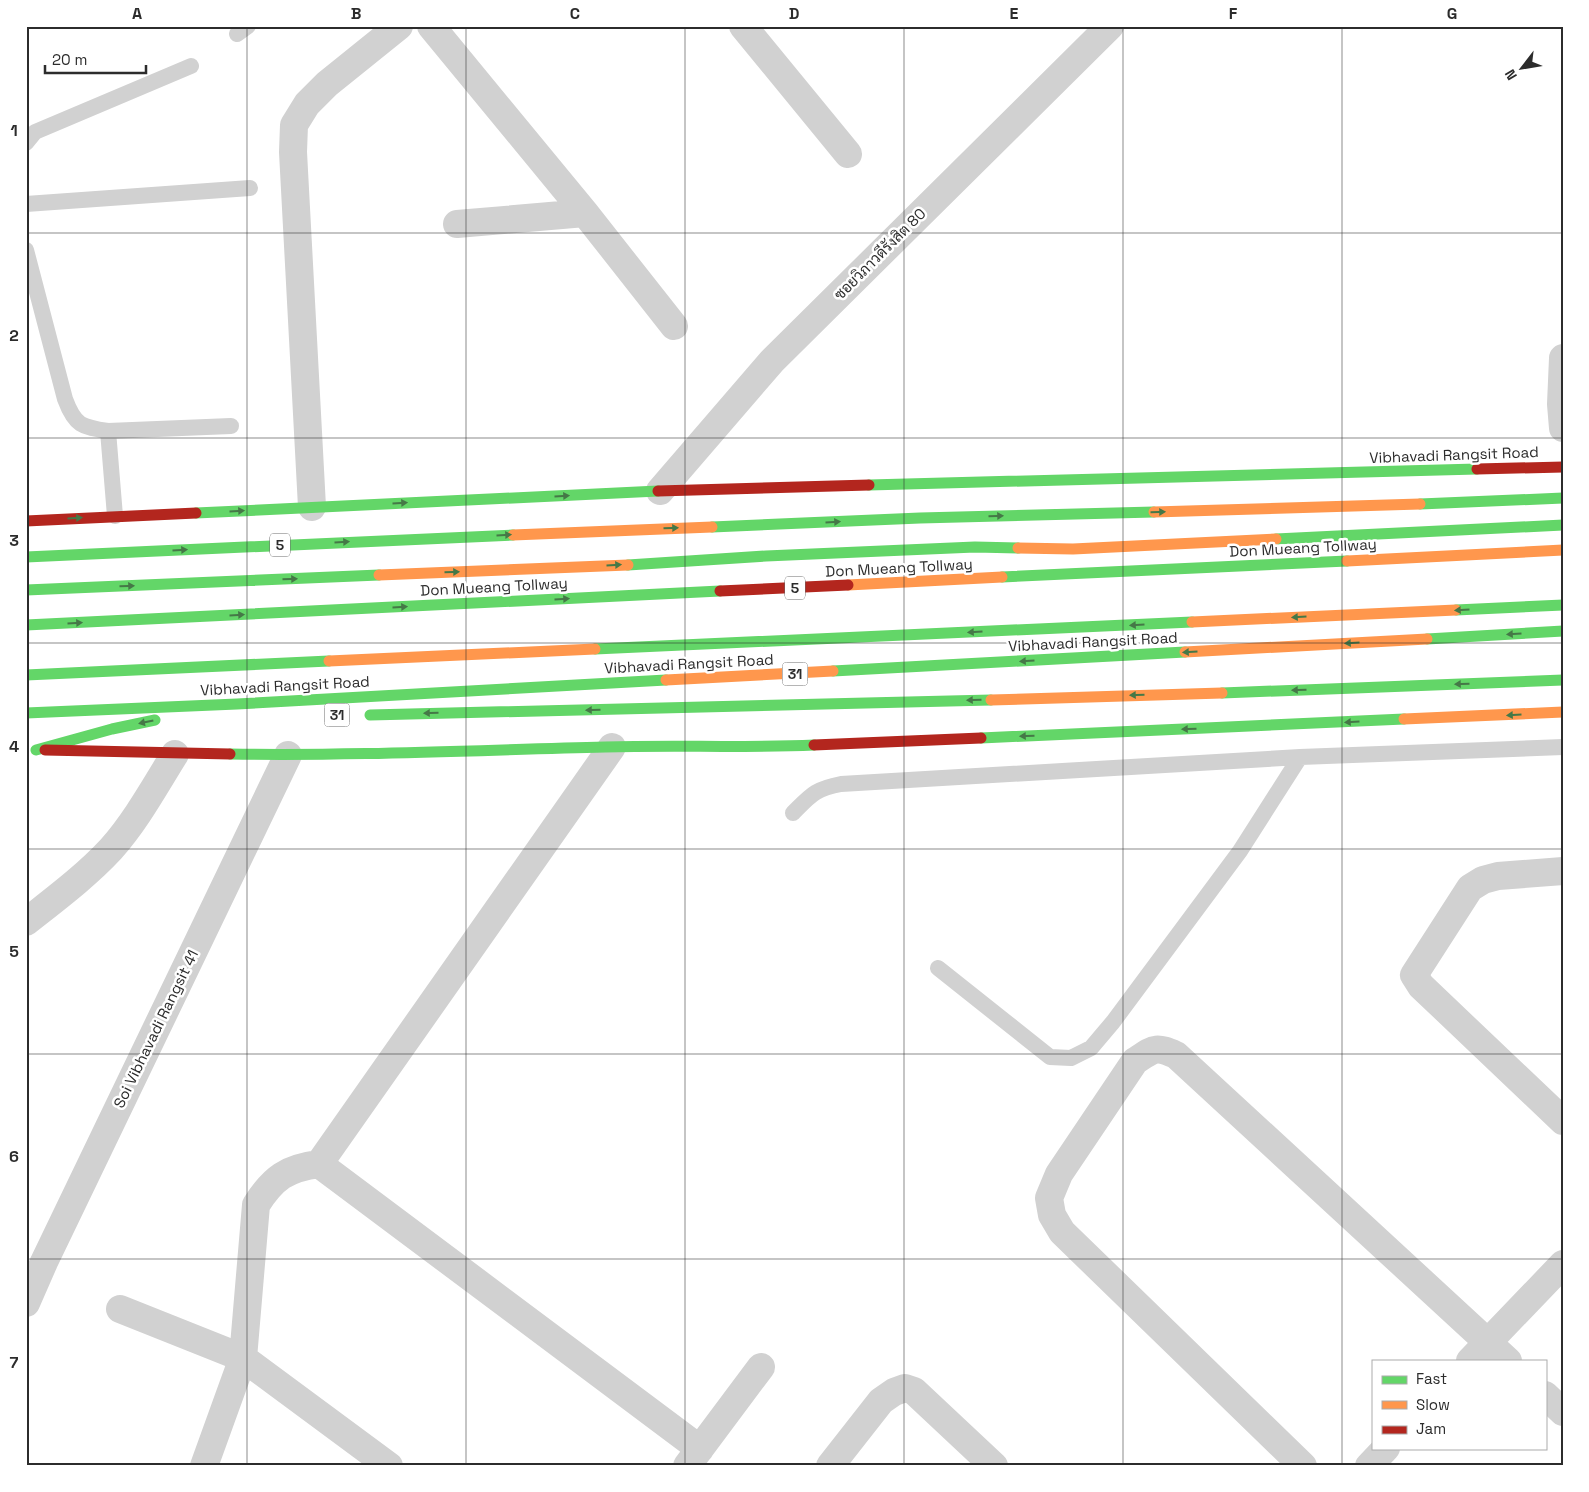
<svg xmlns="http://www.w3.org/2000/svg" width="1589" height="1492" viewBox="0 0 1589 1492" font-family="'Space Grotesk',Sarabun,sans-serif">
	<rect width="100%" height="100%" fill="#fff"/>
	<g fill="none" stroke-linecap="round" stroke-linejoin="round">
		<!-- lane -->
		<path stroke="#d1d1d1" stroke-width="16" d="M237 34 248 26
			M26 143 35 132 191 66
			M26 204 250 188
			M26 250 65 399C75 426 82 427 108 431L115 516
			M108 431 231 426
			M793 813C811 795 815 789 841 784L1300 757 1563 747
			M938 968 1050 1057 1071 1058 1091 1048 1113 1022 1240 851 1300 757"/>
		<!-- street -->
		<path stroke="#d1d1d1" stroke-width="28" d="M431 26 585 213 674 326
			M743 26 848 154
			M457 224 585 213
			M1563 358 1561 404 1563 428
			M660 491 772 361 1110 26
			M312 507 293 152 294 125 307 104 327 84 399 26
			M1563 871 1498 876 1483 880 1470 888 1414 975 1421 986 1563 1121
			M26 922C55 899 86 876 111 849 136 821 155 786 175 754
			M319 1164 612 747
			M26 1303 44 1262 288 755
			M120 1309 243 1358 389 1466
			M1470 1361 1563 1264
			M1545 1395 1563 1412
			M204 1466 243 1358 256 1205C273 1178 287 1168 319 1164L700 1449
			M687 1466 761 1367
			M830 1466 881 1401 894 1392 905 1388 914 1391 994 1466
			M1303 1466 1062 1232 1052 1215 1049 1198 1059 1174 1135 1061C1155 1048 1155 1046 1176 1055L1508 1361
			M1369 1466 1386 1448"/>
		<!-- fast -->
		<path stroke="#63d668" stroke-width="11" d="M869 485 1477 469
			M1420 504 1563 498
			M196 513 658 491
			M712 527 920 518 1154 512
			M1276 539 1563 525
			M26 557 513 535
			M628 565 766 556 975 547 1018 548
			M1002 577 1347 561
			M26 590 379 575
			M1456 610 1563 605
			M26 625 720 591
			M1427 639 1563 631
			M595 649 1192 622
			M833 671 1185 652
			M26 675 329 661
			M1222 693 1563 680
			M26 713 237 704 666 680
			M370 715 991 700
			M981 738 1404 719
			M36 750 112 729 155 720
			M230 754C355 756 480 750 605 747 675 745 744 748 814 745"/>
		<!-- slow -->
		<path stroke="#ff974d" stroke-width="11" d="M1154 512 1420 504
			M513 535 712 527
			M1018 548 1073 549 1276 539
			M1347 561 1563 550
			M379 575 628 565
			M848 585 1002 577
			M1192 622 1456 610
			M1185 652 1427 639
			M329 661 595 649
			M666 680 833 671
			M991 700 1222 693
			M1404 719 1563 712"/>
		<!-- jam -->
		<path stroke="#b3261e" stroke-width="11" d="M1477 469 1563 467
			M658 491 869 485
			M26 521 196 513
			M720 591 848 585
			M814 745 981 738
			M45 750 230 754"/>
	</g>
	<!-- one-way arrows -->
	<defs><path id="oneway-solid" d="M-6-.8H1V-3.2L6.5 0L1 3.2V.8H-6Z" transform="scale(1.25)"/></defs>
	<g fill="#457847">
		<use href="#oneway-solid" transform="translate(562 496) rotate(-3)"/>
		<use href="#oneway-solid" transform="translate(400 503) rotate(-3)"/>
		<use href="#oneway-solid" transform="translate(237 511) rotate(-3)"/>
		<use href="#oneway-solid" transform="translate(1158 512) rotate(-1)"/>
		<use href="#oneway-solid" transform="translate(996 516) rotate(-2)"/>
		<use href="#oneway-solid" transform="translate(75 518) rotate(-3)"/>
		<use href="#oneway-solid" transform="translate(833 522) rotate(-3)"/>
		<use href="#oneway-solid" transform="translate(671 528) rotate(-2)"/>
		<use href="#oneway-solid" transform="translate(504 535) rotate(-3)"/>
		<use href="#oneway-solid" transform="translate(342 542) rotate(-3)"/>
		<use href="#oneway-solid" transform="translate(180 550) rotate(-3)"/>
		<use href="#oneway-solid" transform="translate(614 565) rotate(-3)"/>
		<use href="#oneway-solid" transform="translate(452 572) rotate(-2)"/>
		<use href="#oneway-solid" transform="translate(290 579) rotate(-2)"/>
		<use href="#oneway-solid" transform="translate(127 586) rotate(-2)"/>
		<use href="#oneway-solid" transform="translate(562 599) rotate(-3)"/>
		<use href="#oneway-solid" transform="translate(400 607) rotate(-3)"/>
		<use href="#oneway-solid" transform="translate(1462 610) rotate(177)"/>
		<use href="#oneway-solid" transform="translate(237 615) rotate(-3)"/>
		<use href="#oneway-solid" transform="translate(1299 617) rotate(177)"/>
		<use href="#oneway-solid" transform="translate(75 623) rotate(-3)"/>
		<use href="#oneway-solid" transform="translate(1137 625) rotate(177)"/>
		<use href="#oneway-solid" transform="translate(975 632) rotate(177)"/>
		<use href="#oneway-solid" transform="translate(1514 634) rotate(177)"/>
		<use href="#oneway-solid" transform="translate(1352 643) rotate(177)"/>
		<use href="#oneway-solid" transform="translate(1190 652) rotate(177)"/>
		<use href="#oneway-solid" transform="translate(1027 661) rotate(177)"/>
		<use href="#oneway-solid" transform="translate(1462 684) rotate(178)"/>
		<use href="#oneway-solid" transform="translate(1299 690) rotate(178)"/>
		<use href="#oneway-solid" transform="translate(1137 695) rotate(178)"/>
		<use href="#oneway-solid" transform="translate(974 700) rotate(178)"/>
		<use href="#oneway-solid" transform="translate(593 710) rotate(179)"/>
		<use href="#oneway-solid" transform="translate(431 713) rotate(179)"/>
		<use href="#oneway-solid" transform="translate(1514 715) rotate(177)"/>
		<use href="#oneway-solid" transform="translate(146 722) rotate(168)"/>
		<use href="#oneway-solid" transform="translate(1352 722) rotate(177)"/>
		<use href="#oneway-solid" transform="translate(1189 729) rotate(178)"/>
		<use href="#oneway-solid" transform="translate(1027 736) rotate(178)"/>
	</g>
	<!-- grid -->
	<path fill="none" stroke="#2c2c2c" stroke-width="1" stroke-opacity="0.55" d="M247 26V1466M466 26V1466M685 26V1466M904 26V1466M1123 26V1466M1342 26V1466M26 233H1563M26 438H1563M26 643H1563M26 849H1563M26 1054H1563M26 1259H1563"/>
	<g text-anchor="middle" stroke-width="5" stroke-linejoin="round" paint-order="stroke">
		<!-- shield labels -->
		<g fill="#fff" stroke="#6b6b6b" stroke-width="1">
			<rect x="270" y="533.5" width="20" height="23" rx="4"/>
			<rect x="785" y="576.5" width="20" height="23" rx="4"/>
			<rect x="782.5" y="662.5" width="25" height="23" rx="4"/>
			<rect x="324.5" y="703.5" width="25" height="23" rx="4"/>
		</g>
		<g font-size="14" font-weight="bold" fill="#2c2c2c">
			<text x="280" y="550">5</text>
			<text x="795" y="593">5</text>
			<text x="795" y="679">31</text>
			<text x="337" y="720">31</text>
		</g>
		<!-- street labels -->
		<g font-size="15" fill="#2c2c2c" stroke="#fff">
			<text transform="translate(880 254) rotate(-45)" y="5">ซอยวิภาวดีรังสิต 80</text>
			<text transform="translate(1454 455) rotate(-2)" y="5">Vibhavadi Rangsit Road</text>
			<text transform="translate(1303 548) rotate(-3)" y="5">Don Mueang Tollway</text>
			<text transform="translate(899 568) rotate(-3)" y="5">Don Mueang Tollway</text>
			<text transform="translate(494 587) rotate(-3)" y="5">Don Mueang Tollway</text>
			<text transform="translate(1093 642) rotate(-3)" y="5">Vibhavadi Rangsit Road</text>
			<text transform="translate(689 664) rotate(-3)" y="5">Vibhavadi Rangsit Road</text>
			<text transform="translate(285 686) rotate(-3)" y="5">Vibhavadi Rangsit Road</text>
			<text transform="translate(156 1029) rotate(-64)" y="5">Soi Vibhavadi Rangsit 41</text>
		</g>
	</g>
	<!-- border -->
	<rect width="1589" height="1492" fill="none" stroke="#ffffff" stroke-width="55"/>
	<!-- legend -->
	<rect x="1372" y="1360" width="175" height="90" fill="#ffffff" stroke="#ababab"/>
	<rect x="1382" y="1376" width="25" height="8" fill="#63d668" stroke="#ababab"/>
	<text x="1416" y="1384" font-size="15" fill="#2c2c2c">Fast</text>
	<rect x="1382" y="1401" width="25" height="8" fill="#ff974d" stroke="#ababab"/>
	<text x="1416" y="1410" font-size="15" fill="#2c2c2c">Slow</text>
	<rect x="1382" y="1426" width="25" height="8" fill="#b3261e" stroke="#ababab"/>
	<text x="1416" y="1434" font-size="15" fill="#2c2c2c">Jam</text>
	<!-- north arrow -->
	<g transform="translate(1522 68) rotate(239)" stroke="#ffffff" stroke-width="4" paint-order="stroke">
	<path d="M0-4L9 19L0 12L-9 19Z" fill="#2c2c2c"/>
	<text y="-8" font-size="14" font-weight="bold" text-anchor="middle" fill="#2c2c2c">N</text>
	</g>
	<!-- scale -->
	<path d="M45 65v8h101v-8" fill="none" stroke="#2c2c2c" stroke-width="2.5"/>
	<text x="52" y="65" font-size="15" fill="#2c2c2c" stroke="#ffffff" stroke-width="4" paint-order="stroke">20 m</text>
	<rect x="28" y="28" width="1534" height="1436" fill="none" stroke="#2c2c2c" stroke-width="2"/>
	<g font-size="16" text-anchor="middle" font-weight="bold" fill="#2c2c2c">
		<text x="137" y="19">A</text>
		<text x="356" y="19">B</text>
		<text x="575" y="19">C</text>
		<text x="794" y="19">D</text>
		<text x="1014" y="19">E</text>
		<text x="1233" y="19">F</text>
		<text x="1452" y="19">G</text>
		<text x="14" y="136">1</text>
		<text x="14" y="341">2</text>
		<text x="14" y="546">3</text>
		<text x="14" y="752">4</text>
		<text x="14" y="957">5</text>
		<text x="14" y="1162">6</text>
		<text x="14" y="1368">7</text>
	</g>
</svg>
